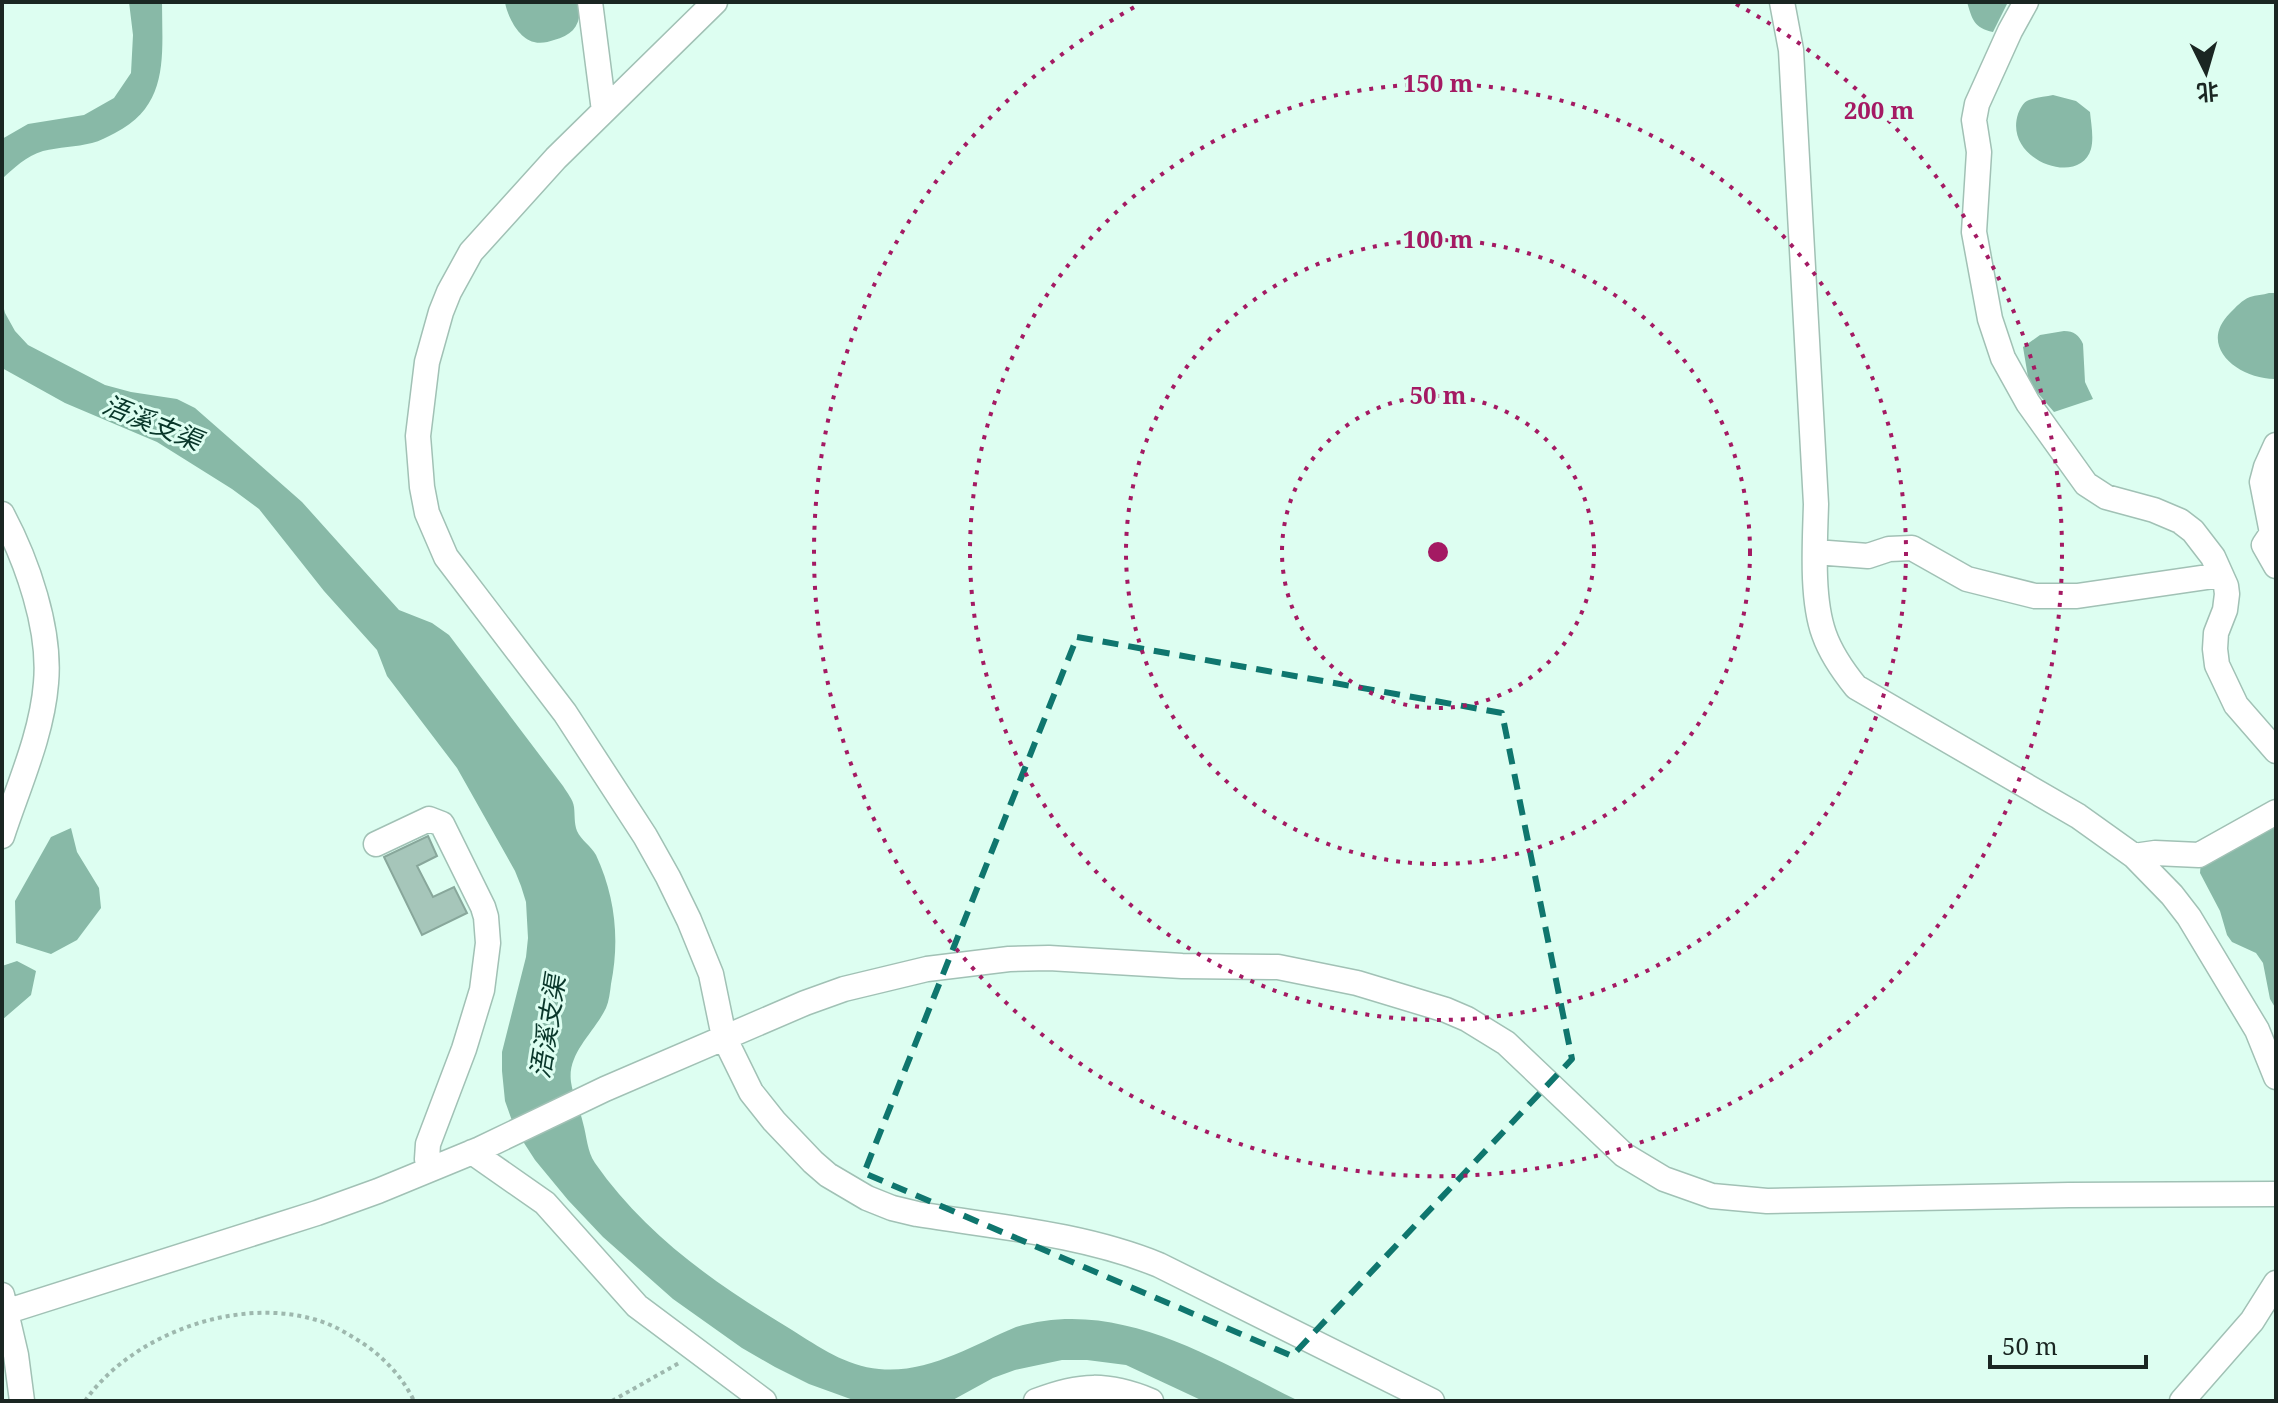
<svg xmlns="http://www.w3.org/2000/svg" width="2278" height="1403" viewBox="0 0 2278 1403" font-family="'Noto Serif','Noto Sans SC',serif">
	<rect width="100%" height="100%" fill="#ddfef1"/>
	<!-- water -->
	<path fill="#88b9a7" d="M129 2H162C162 55 170 105 115 133 107 137 100 141 92 143 76 147 59 147 43 151 26 156 14 168 2 179V139L28 124 84 115 114 98 131 73 133 35Z
		M505 2H578C583 23 574 35 554 40 548 42 541 44 534 42 519 39 507 16 505 2Z
		M1967 2H2008L1993 32C1974 28 1972 19 1967 2Z
		M2053 95 2076 101 2090 112C2091 123 2094 138 2091 149 2080 188 2003 160 2018 114 2020 109 2023 102 2029 100 2036 97 2046 97 2053 95Z
		M2269 293H2276V379C2240 380 2196 347 2230 313 2236 307 2242 300 2250 297 2256 295 2263 295 2269 293Z
		M2 301 5 313 15 331 28 345 105 385 131 392 177 399 195 408 302 502 399 610 432 623 449 635 563 786C567 793 573 799 574 807 575 815 574 823 577 831 581 840 591 846 596 855 615 896 620 939 611 984 610 992 609 1001 606 1008 594 1033 567 1053 571 1082 573 1096 580 1109 583 1123 587 1137 587 1151 595 1163 646 1236 717 1285 792 1330 819 1347 846 1366 879 1369 928 1374 973 1345 1016 1327 1118 1297 1211 1358 1299 1401H1203L1126 1365 1087 1360H1062L1015 1370 993 1378 951 1401H856L809 1384 775 1367 742 1348 673 1299 603 1237 568 1200 535 1160 515 1129 505 1101 502 1071V1052L526 957 528 938 526 902 521 886 515 871 457 768 387 676 377 650 324 591 259 509 232 489 157 442 65 403 2 368Z
		M2064 331C2074 331 2079 335 2083 344L2085 382 2093 399 2054 412 2029 383 2023 347 2040 335Z
		M2271 824 2276 830V1009L2270 999 2263 963 2256 953 2232 942 2227 935 2220 911 2200 873 2201 861Z
		M71 828 77 852 99 888 101 908 77 940 51 954 16 943 15 901 51 837Z
		M17 961 36 971 31 995 2 1020V966Z"/>
	<!-- building -->
	<path fill="#a6c6ba" stroke="#88a79b" stroke-width="2" d="M428 836 437 856 417 866 433 897 454 887 467 913 422 935 384 857Z"/>
	<g fill="none" stroke-linecap="round" stroke-linejoin="round">
		<!-- minor casing -->
		<g stroke="#a1c1b5" stroke-width="27">
			<path id="minor" d="M590 2 604 111
				M715 2 556 158 471 252 449 292 441 312 427 362 418 436 422 487 427 513 446 557 565 713 645 836 668 877 689 920 711 974 724 1037 751 1092 774 1121 813 1162 828 1175 867 1198 892 1208 917 1214C998 1227 1083 1234 1159 1265L1432 1401
				M1782 2 1791 50 1816 504C1815 542 1811 598 1824 634 1831 654 1843 671 1856 687L2078 816 2134 856 2172 895 2189 917 2257 1030 2276 1077
				M2026 2 2010 31 1977 104 1974 120 1979 152 1974 232 1990 319 2003 358 2028 403 2086 484 2106 497 2154 510 2180 521 2193 531 2213 557 2226 586 2227 594 2225 610 2216 633 2215 649 2217 665 2236 705 2276 751
				M2276 445 2266 467 2262 482 2272 533 2264 545 2276 566
				M2 514C27 561 51 629 46 683 42 735 18 787 2 836
				M1815 552 1868 556 1889 549 1912 548 1967 579 2035 596H2077L2221 575
				M376 844 429 819 442 824 483 907 486 917 488 943 482 990 464 1049 428 1144 427 1159 429 1170
				M2134 856 2155 853 2199 855 2276 812
				M472 1152 545 1203 637 1306 764 1401
				M2 1295 16 1355 22 1401
				M2 1313 317 1213 378 1191 480 1149 605 1089 805 1003 844 989 927 969 1009 959 1049 958 1182 966 1278 967 1357 983 1446 1010 1467 1019 1506 1043 1624 1155 1664 1179 1712 1196 1767 1201 2069 1195 2276 1194
				M1036 1401C1080 1384 1107 1383 1151 1401
				M2182 1401 2252 1321 2276 1283"/>
		</g>
		<!-- path -->
		<path stroke="#9eb8ae" stroke-width="4" stroke-dasharray="4 4" stroke-linecap="butt" d="M85 1401C131 1335 235 1297 313 1319 333 1324 350 1335 367 1346 387 1361 403 1378 414 1401
			M612 1401 679 1363"/>
		<!-- minor -->
		<use href="#minor" stroke="#fff" stroke-width="24"/>
	</g>
	<!-- marked area -->
	<path fill="none" stroke="#0f766e" stroke-width="6" stroke-dasharray="16 10" stroke-linejoin="round" d="M1077 637 1502 713 1572 1059 1292 1356 864 1173Z"/>
	<!-- distance rings -->
	<g fill="none" stroke="#a41a63" stroke-width="4" stroke-dasharray="4 8">
		<circle cx="1438" cy="552" r="156"/>
		<circle cx="1438" cy="552" r="312"/>
		<circle cx="1438" cy="552" r="468"/>
		<path d="M1736 4A624 624 0 1 1 1140 4"/>
	</g>
	<g text-anchor="middle" stroke-width="6" stroke-linejoin="round" paint-order="stroke">
		<!-- water labels -->
		<g font-size="26" font-style="italic" fill="#09372a" stroke="#ddfef1">
			<text transform="translate(152 423) rotate(22)" y="9">浯溪支渠</text>
			<text transform="translate(548 1027) rotate(-81)" y="9">浯溪支渠</text>
		</g>
	</g>
	<circle cx="1438" cy="552" r="12" fill="#a41a63" stroke="#ddfef1" stroke-width="4"/>
	<g font-size="24" text-anchor="middle" font-weight="bold" fill="#a41a63" stroke="#ddfef1" stroke-width="6" stroke-linejoin="round" paint-order="stroke">
		<text x="1438" y="92">150 m</text>
		<text x="1879" y="119">200 m</text>
		<text x="1438" y="248">100 m</text>
		<text x="1438" y="404">50 m</text>
	</g>
	<!-- border -->
	<rect width="2278" height="1403" fill="none" stroke="#1a2622" stroke-width="8"/>
	<!-- north arrow -->
	<g transform="translate(2206 72) rotate(175)" stroke="#ddfef1" stroke-width="6" paint-order="stroke">
	<path d="M0-6L14 30L0 20L-14 30Z" fill="#1a2622"/>
	<text y="-12" font-size="22" font-weight="bold" text-anchor="middle" fill="#1a2622">北</text>
	</g>
	<!-- scale -->
	<path d="M1990 1355v12h156v-12" fill="none" stroke="#1a2622" stroke-width="4"/>
	<text x="2002" y="1355" font-size="24" fill="#1a2622" stroke="#ddfef1" stroke-width="6" paint-order="stroke">50 m</text>
</svg>
